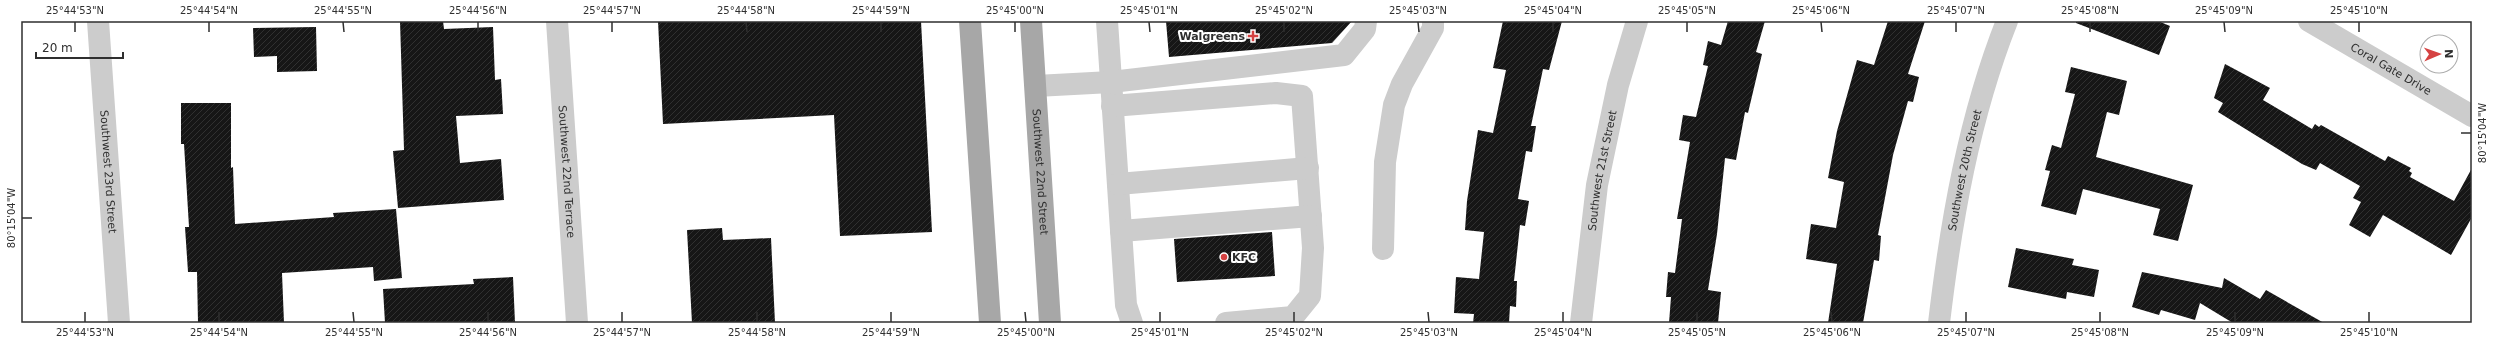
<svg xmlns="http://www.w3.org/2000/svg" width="2493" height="344" viewBox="0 0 2493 344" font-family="'DejaVu Sans',sans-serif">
	<defs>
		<pattern id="building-hatch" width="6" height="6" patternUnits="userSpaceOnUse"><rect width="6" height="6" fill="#161616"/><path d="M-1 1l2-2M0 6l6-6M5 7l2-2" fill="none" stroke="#303030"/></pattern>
	</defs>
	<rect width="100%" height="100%" fill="#fff"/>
	<!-- building -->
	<path fill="url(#building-hatch)" d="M400 21H443L444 29 493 27 495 80 501 79 503 114 456 116 460 163 501 159 504 200 398 208 393 151 404 150Z
		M658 21H921L932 232 840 236 834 115 663 124Z
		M1166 21H1352L1332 43 1169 57Z
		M1503 21H1562L1549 70 1543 69 1531 126H1536L1532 152 1526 151 1518 199 1529 201 1525 226 1520 225 1514 281H1517L1516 307 1510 306 1509 323H1473L1474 314 1454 313 1456 277 1479 279 1484 232 1465 230 1467 201 1478 130 1493 133 1506 70 1493 68Z
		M1728 21H1765L1756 52 1762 54 1748 113 1745 112 1736 160 1725 158 1717 234 1708 290 1721 292 1718 323H1669L1671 297H1666L1668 272 1675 273 1682 219H1677L1690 142 1679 140 1683 115 1696 117 1708 66 1703 65 1708 41 1721 45Z
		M1888 21H1925L1908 74 1919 77 1913 102 1908 101 1893 155 1878 235 1881 236 1879 261 1874 260 1863 323H1828L1837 264 1806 259 1811 224 1836 228 1844 182 1828 178 1837 131 1857 60 1874 65Z
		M2076 21H2158L2170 26 2159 55 2076 23Z
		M316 27 317 71 277 72V56L254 57 253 28Z
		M2225 64 2270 88 2263 100 2312 129 2315 124 2319 127 2321 125 2385 161 2388 156 2411 168 2409 171 2412 173 2410 177 2454 201 2472 168V217L2451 255 2383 215 2370 237 2349 225 2361 202 2353 198 2360 186 2320 163 2316 170 2302 164 2218 112 2223 103 2214 98Z
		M2071 67 2127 81 2119 115 2107 112 2096 157 2193 185 2178 241 2153 235 2160 209 2083 189 2076 215 2041 206 2050 171 2045 170 2052 145 2061 148 2075 94 2065 92Z
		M181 103H231V168L233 167 235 224 334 217 333 213 396 209 402 278 374 281 373 267 282 273 284 323H198L197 272H188L185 227H189L184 144H181Z
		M722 228 723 240 771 238 775 323H692L687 230Z
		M1272 232 1275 276 1177 282 1174 239Z
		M2016 248 2074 259 2072 265 2099 270 2094 297 2067 292 2066 299 2008 287Z
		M2142 272 2222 288 2224 278 2260 299 2266 290 2324 323H2233L2200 303 2195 320 2161 310 2159 315 2132 307Z
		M513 277 515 323H385L383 289 474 284 473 279Z"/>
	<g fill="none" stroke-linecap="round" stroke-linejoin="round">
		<!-- minor -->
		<g stroke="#ccc" stroke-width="22">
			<path id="s1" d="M98 21 119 323"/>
			<path id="s2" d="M557 21 577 323"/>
			<path d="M1107 21 1126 305 1132 323"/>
			<path id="s3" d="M2309 21 2472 116"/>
			<path d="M1036 86 1111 82 1344 55 1365 29 1366 21"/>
			<path d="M1112 106 1276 93 1302 96 1313 248 1310 296 1293 317 1226 323"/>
			<path d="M1118 184 1308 168"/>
			<path d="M1121 231 1311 216"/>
			<path d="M1383 249 1385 162 1394 105 1402 84 1433 28V21"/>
			<path id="s4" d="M1581 323 1597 185 1618 85 1637 21"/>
			<path id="s5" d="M1939 323C1951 221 1969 117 2007 21"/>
		</g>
		<!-- major -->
		<g stroke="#a7a7a7" stroke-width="22">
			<path d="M970 21 990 323"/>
			<path id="s6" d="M1031 21 1050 323"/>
		</g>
	</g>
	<!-- ticks -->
	<path fill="none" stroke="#2f2f2f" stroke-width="1.5" d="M75 22V32M209 22V32M343 22 344 32M478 22V32M612 22V32M746 22 747 32M881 22V32M1015 22V32M1149 22 1150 32M1284 22V32M1418 22 1419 32M1553 22V32M1687 22V32M1821 22 1822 32M1956 22V32M2090 22V32M2224 22 2225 32M2359 22V32M2461 133H2471M22 218H32M85 312V322M219 312V322M353 312 354 322M488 312V322M622 312V322M757 312V322M891 312V322M1025 312 1026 322M1160 312V322M1294 312V322M1428 312 1429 322M1563 312V322M1697 312V322M1831 312 1832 322M1966 312V322M2100 312V322M2235 312V322M2369 312V322"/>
	<!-- markers -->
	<g fill="#d54242" stroke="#fff" stroke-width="1.5">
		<path d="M1251 30h4v4h4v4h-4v4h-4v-4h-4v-4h4z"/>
		<circle cx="1224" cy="257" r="4"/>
	</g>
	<g text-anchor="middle" stroke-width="4" stroke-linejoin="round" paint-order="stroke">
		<!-- poi labels -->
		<g font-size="11" font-weight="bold" fill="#2f2f2f" stroke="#fff" text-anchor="end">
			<text x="1245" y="40">Walgreens</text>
			<text x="1232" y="261" text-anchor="start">KFC</text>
		</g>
		<!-- street labels -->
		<g font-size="11" fill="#2f2f2f" stroke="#fff">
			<text dy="4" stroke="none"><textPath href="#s3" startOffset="95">Coral Gate Drive</textPath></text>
			<text dy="4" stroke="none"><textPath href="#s5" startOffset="155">Southwest 20th Street</textPath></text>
			<text dy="4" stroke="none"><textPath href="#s4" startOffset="154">Southwest 21st Street</textPath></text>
			<text dy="4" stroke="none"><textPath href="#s1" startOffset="151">Southwest 23rd Street</textPath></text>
			<text dy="4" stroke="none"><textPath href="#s2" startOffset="151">Southwest 22nd Terrace</textPath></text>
			<text dy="4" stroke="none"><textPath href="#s6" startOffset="151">Southwest 22nd Street</textPath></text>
		</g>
	</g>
	<!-- border -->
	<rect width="2493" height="344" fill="none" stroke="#ffffff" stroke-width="44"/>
	<!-- north arrow -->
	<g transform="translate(2439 54) rotate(88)"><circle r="19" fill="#ffffff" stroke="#acacac"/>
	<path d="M0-3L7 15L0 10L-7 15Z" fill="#d54242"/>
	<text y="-6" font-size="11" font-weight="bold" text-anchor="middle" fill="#2f2f2f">N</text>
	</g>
	<!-- scale -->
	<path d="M36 52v6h87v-6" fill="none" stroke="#2f2f2f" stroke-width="2"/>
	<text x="42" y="52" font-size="12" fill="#2f2f2f" stroke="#ffffff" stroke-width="3" paint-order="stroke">20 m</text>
	<rect x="22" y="22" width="2449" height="300" fill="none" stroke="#2f2f2f" stroke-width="1.5"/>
	<g font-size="10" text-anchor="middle" fill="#2f2f2f">
		<text x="75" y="14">25°44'53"N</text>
		<text x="209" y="14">25°44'54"N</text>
		<text x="343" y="14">25°44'55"N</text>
		<text x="478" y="14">25°44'56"N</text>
		<text x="612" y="14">25°44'57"N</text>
		<text x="746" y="14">25°44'58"N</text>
		<text x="881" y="14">25°44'59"N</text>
		<text x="1015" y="14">25°45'00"N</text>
		<text x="1149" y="14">25°45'01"N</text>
		<text x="1284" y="14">25°45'02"N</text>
		<text x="1418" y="14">25°45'03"N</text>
		<text x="1553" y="14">25°45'04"N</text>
		<text x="1687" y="14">25°45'05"N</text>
		<text x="1821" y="14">25°45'06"N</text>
		<text x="1956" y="14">25°45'07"N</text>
		<text x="2090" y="14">25°45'08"N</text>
		<text x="2224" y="14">25°45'09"N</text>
		<text x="2359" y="14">25°45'10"N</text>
		<text transform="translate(2482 133) rotate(-90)" y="4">80°15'04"W</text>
		<text transform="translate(11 218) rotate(-90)" y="4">80°15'04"W</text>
		<text x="85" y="336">25°44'53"N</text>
		<text x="219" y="336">25°44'54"N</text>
		<text x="354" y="336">25°44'55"N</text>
		<text x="488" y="336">25°44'56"N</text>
		<text x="622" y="336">25°44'57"N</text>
		<text x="757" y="336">25°44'58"N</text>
		<text x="891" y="336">25°44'59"N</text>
		<text x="1026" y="336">25°45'00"N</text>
		<text x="1160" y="336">25°45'01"N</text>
		<text x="1294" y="336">25°45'02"N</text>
		<text x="1429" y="336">25°45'03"N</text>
		<text x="1563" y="336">25°45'04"N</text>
		<text x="1697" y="336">25°45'05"N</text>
		<text x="1832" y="336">25°45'06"N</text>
		<text x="1966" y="336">25°45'07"N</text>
		<text x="2100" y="336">25°45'08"N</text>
		<text x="2235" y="336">25°45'09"N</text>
		<text x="2369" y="336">25°45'10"N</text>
	</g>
</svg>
